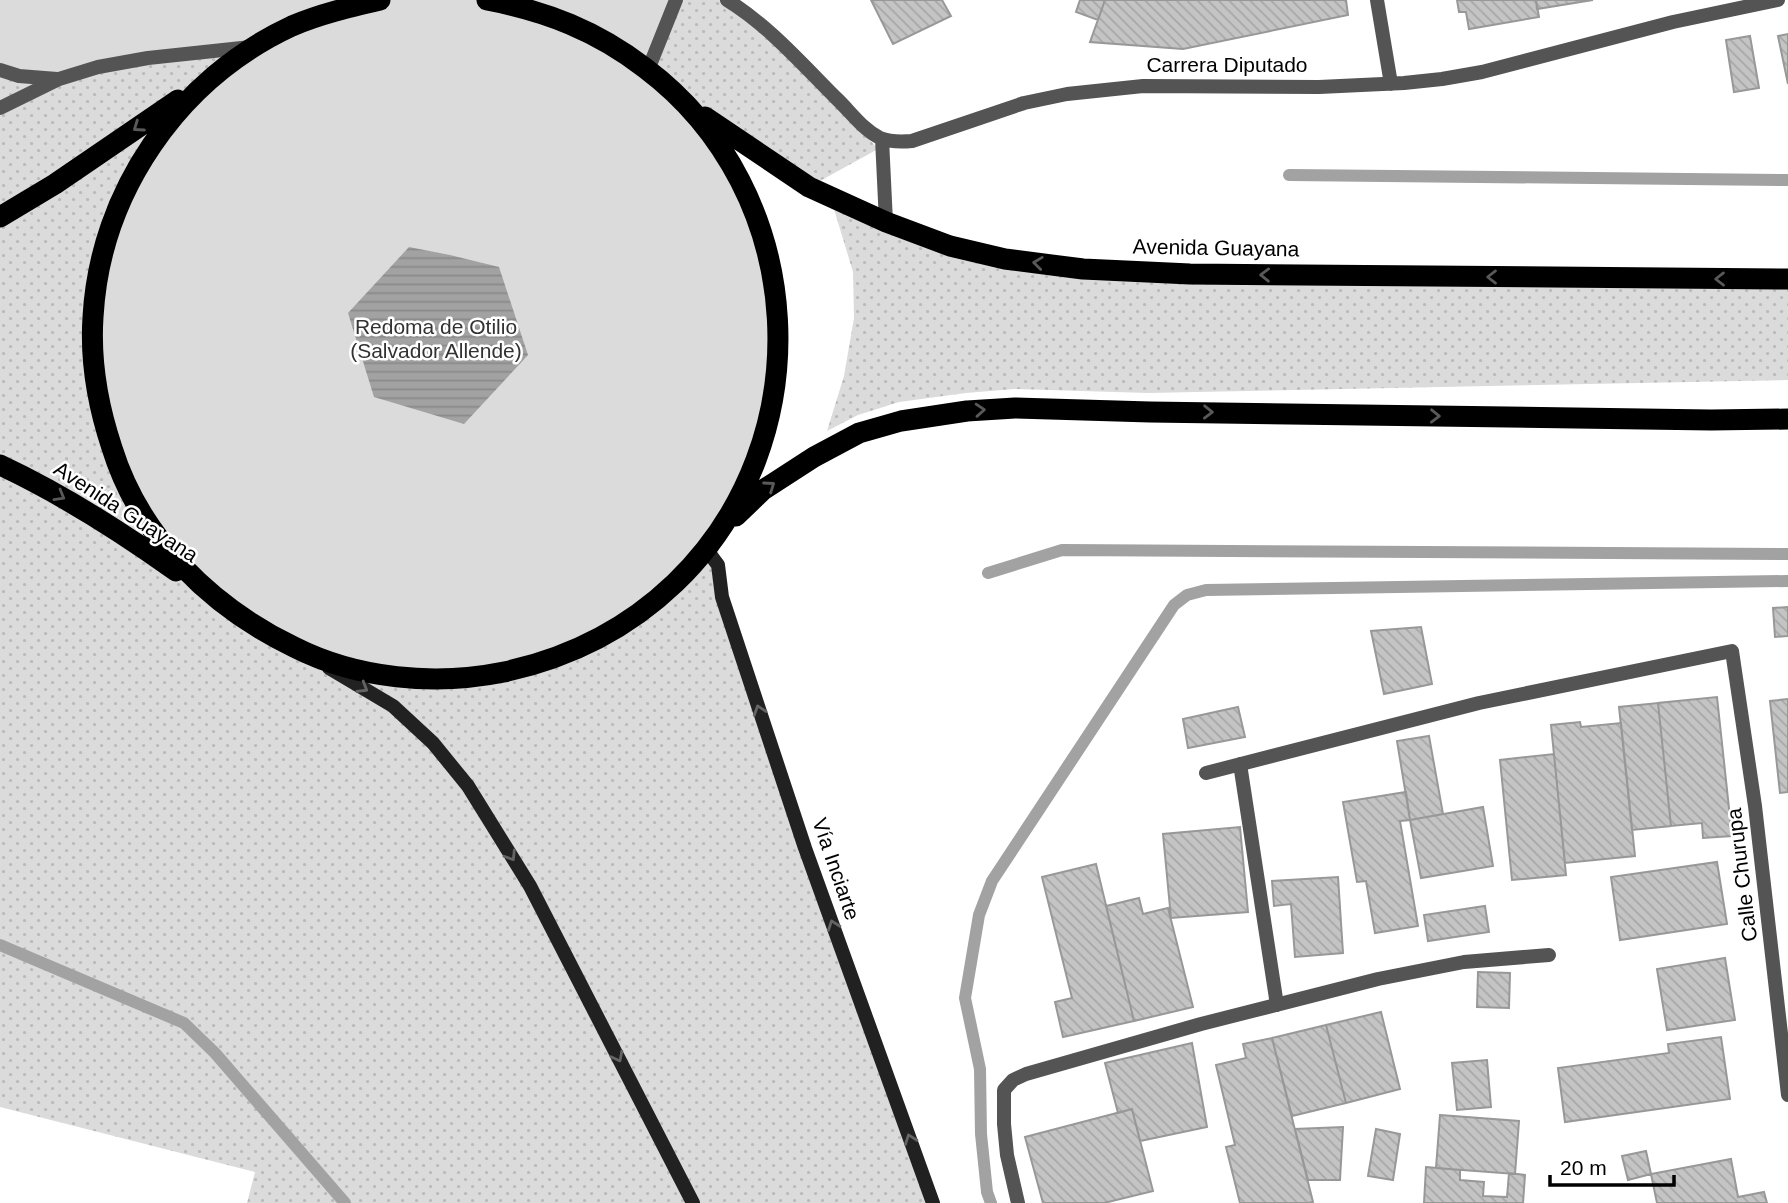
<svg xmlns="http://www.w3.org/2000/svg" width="1788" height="1203" viewBox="0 0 1788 1203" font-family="Helvetica,sans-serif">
	<defs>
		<pattern id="grass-dots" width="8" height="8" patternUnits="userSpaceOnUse" patternTransform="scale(1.75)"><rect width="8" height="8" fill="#dbdbdb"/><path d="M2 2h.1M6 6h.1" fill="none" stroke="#bababa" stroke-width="1.8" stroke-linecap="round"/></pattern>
		<pattern id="water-rules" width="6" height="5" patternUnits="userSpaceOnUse" patternTransform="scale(1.75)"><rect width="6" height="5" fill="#a2a2a2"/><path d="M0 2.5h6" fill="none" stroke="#8a8a8a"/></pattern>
		<pattern id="building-back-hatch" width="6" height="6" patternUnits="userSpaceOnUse" patternTransform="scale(1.75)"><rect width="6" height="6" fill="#c4c4c4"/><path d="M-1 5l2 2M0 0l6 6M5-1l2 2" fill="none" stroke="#a7a7a7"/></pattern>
	</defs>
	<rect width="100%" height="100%" fill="#fff"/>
	<!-- grass -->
	<path fill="url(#grass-dots)" d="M676 0H727L787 49 878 149 809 187 648 70Z
		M252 47 719 531 718 565 722 597 933 1203H247L255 1172 0 1107V70Z
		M834 209 1003 266 1788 286V380L1148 393 1014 389 966 393 899 402 858 415 827 431 844 376 854 318 853 272Z"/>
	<!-- park -->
	<path fill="#dbdbdb" d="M0 0H676L648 70 683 101 757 219 779 357 743 491 657 600 534 666 395 676 262 632 159 538 100 411 99 272 152 144 251 48 59 79 0 70Z"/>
	<!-- water -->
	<path fill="url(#water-rules)" d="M409 247 450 255 499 267 528 355 464 424 374 397 348 313Z"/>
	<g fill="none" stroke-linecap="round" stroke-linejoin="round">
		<!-- stream -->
		<path stroke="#a2a2a2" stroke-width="12" d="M1289 175 1788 180
			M988 573 1062 550 1788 554
			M0 945 184 1023 215 1053 345 1203
			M991 1203 987 1192 981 1134 980 1069 965 998 979 915 992 881 1174 605 1187 595 1206 590 1788 581"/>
	</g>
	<!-- building -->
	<path fill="url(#building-back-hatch)" stroke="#989898" stroke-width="2" d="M871 0H942L951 16 893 44Z
		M1080 0H1105L1098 20 1076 12Z
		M1105 0H1346L1348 15 1183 49 1090 42Z
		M1457 0H1536L1539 17 1469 29 1466 12H1459Z
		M1536 0H1593L1537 9Z
		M1788 34V84L1778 36Z
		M1750 36 1759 88 1734 92 1726 40Z
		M1788 607V636L1775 637 1773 608Z
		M1421 627 1432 684 1384 694 1371 631Z
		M1717 697 1732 836 1703 838 1702 823 1671 826 1658 703Z
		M1788 699V792L1780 793 1770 701Z
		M1658 703 1671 826 1632 830 1619 707Z
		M1238 707 1245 737 1188 748 1183 719Z
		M1580 722 1581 727 1621 723 1635 856 1565 863 1551 725Z
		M1429 736 1443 814 1410 820 1397 741Z
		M1554 754 1566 875 1512 880 1500 760Z
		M1406 792 1410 820 1400 821 1418 926 1375 933 1366 881 1357 882 1343 802Z
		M1483 807 1493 866 1421 878 1410 820Z
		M1240 827 1248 912 1171 918 1163 834Z
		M1717 862 1727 924 1620 940 1611 877Z
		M1096 864 1134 1021 1063 1037 1055 1002 1072 998 1042 877Z
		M1338 877 1343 953 1295 957 1291 904 1274 906 1272 881Z
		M1139 898 1143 914 1168 908 1193 1007 1134 1021 1106 906Z
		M1485 906 1489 932 1428 941 1424 915Z
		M1725 958 1735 1020 1667 1030 1657 969Z
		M1478 972 1510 973 1509 1008 1477 1007Z
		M1381 1012 1400 1089 1346 1103 1326 1025Z
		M1326 1025 1346 1103 1292 1116 1272 1038Z
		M1721 1037 1730 1099 1565 1122 1558 1068 1669 1053 1668 1044Z
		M1272 1038 1313 1202 1308 1203H1240L1226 1147 1235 1145 1216 1065 1246 1058 1243 1044Z
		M1192 1043 1207 1127 1140 1141 1132 1109 1118 1113 1105 1063Z
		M1487 1060 1491 1107 1457 1110 1452 1063Z
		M1132 1109 1153 1191 1104 1203H1043L1025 1137Z
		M1440 1115 1519 1121 1515 1174 1436 1168Z
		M1343 1127 1340 1180H1308L1295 1129Z
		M1376 1129 1400 1134 1393 1180 1368 1176Z
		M1646 1151 1651 1174 1628 1180 1622 1156Z
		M1731 1159 1738 1197 1764 1192 1767 1203H1657L1651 1174Z
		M1426 1167 1460 1170V1180L1484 1182 1483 1196 1507 1197 1509 1173 1525 1175 1523 1203H1424Z"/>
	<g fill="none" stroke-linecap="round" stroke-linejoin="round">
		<!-- street -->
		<path stroke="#545454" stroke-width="14" d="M727 0C768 25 802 64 836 98 850 111 862 129 880 138 890 142 901 142 912 141L1024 103 1067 94 1143 86 1319 87 1404 83 1442 79 1482 72 1673 22 1778 0
			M1377 0 1391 84
			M0 70 19 76 57 79
			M648 70 676 0
			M0 108 59 79 98 67 148 58 251 47
			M882 139 886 222
			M1240 764 1277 1005
			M1206 773 1479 703 1732 651 1755 806 1788 1095
			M1018 1203 1007 1155 1004 1124V1090L1013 1080 1026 1074 1201 1024 1378 979 1464 962 1549 955"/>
		<!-- secondary -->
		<path stroke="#212121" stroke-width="14" d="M706 549 718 565 722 597 805 848 933 1203
			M329 668 393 706 433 743 468 786 530 886 693 1203"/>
		<!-- highway -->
		<path stroke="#000" stroke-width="21" d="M380 0C350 7 320 14 292 26 178 79 100 192 93 317 90 362 98 406 112 448 140 538 211 607 294 647 357 679 435 686 504 672 569 658 627 629 675 583 823 441 810 192 645 68 597 31 546 11 487 0
			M705 117 809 187 886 222 950 246 1005 259 1083 269 1190 274 1788 279
			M0 217 55 184 178 100
			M0 465C62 494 120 531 176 571
			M736 516 763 490 814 457 859 433 901 421 967 411 1015 408 1150 412 1711 420 1788 419"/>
	</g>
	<!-- one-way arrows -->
	<defs><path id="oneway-chevron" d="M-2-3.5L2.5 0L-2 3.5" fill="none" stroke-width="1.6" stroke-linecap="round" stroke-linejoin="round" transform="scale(1.75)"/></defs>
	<g stroke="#595959">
		<use href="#oneway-chevron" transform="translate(138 127) rotate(145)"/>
		<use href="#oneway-chevron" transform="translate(1038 263) rotate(-173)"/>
		<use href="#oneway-chevron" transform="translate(1265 275) rotate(-179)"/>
		<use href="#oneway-chevron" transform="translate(1492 277) rotate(-180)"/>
		<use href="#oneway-chevron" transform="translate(1720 279) rotate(-180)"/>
		<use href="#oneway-chevron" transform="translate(980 410) rotate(-4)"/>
		<use href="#oneway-chevron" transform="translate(1208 412) rotate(1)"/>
		<use href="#oneway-chevron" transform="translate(1435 416) rotate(1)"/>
		<use href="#oneway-chevron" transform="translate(770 486) rotate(-35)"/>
		<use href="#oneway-chevron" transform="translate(60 496) rotate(30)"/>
	</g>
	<g stroke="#646464">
		<use href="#oneway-chevron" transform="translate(363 688) rotate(31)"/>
		<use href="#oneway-chevron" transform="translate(759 710) rotate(-108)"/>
		<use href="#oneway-chevron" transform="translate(511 856) rotate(58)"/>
		<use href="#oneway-chevron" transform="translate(833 925) rotate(-110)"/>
		<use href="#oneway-chevron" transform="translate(618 1057) rotate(63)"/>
		<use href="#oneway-chevron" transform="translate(910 1139) rotate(-110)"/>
	</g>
	<g text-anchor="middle" stroke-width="5" stroke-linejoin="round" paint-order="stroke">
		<!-- street labels -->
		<g font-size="21" fill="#000" stroke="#fff">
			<text x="1227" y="72">Carrera Diputado</text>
			<text transform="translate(1216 248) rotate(1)" y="7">Avenida Guayana</text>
			<text transform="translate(126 512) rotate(33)" y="7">Avenida Guayana</text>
			<text transform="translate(836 869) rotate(71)" y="7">Vía Inciarte</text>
			<text transform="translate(1742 875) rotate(-97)" y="7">Calle Churupa</text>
		</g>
		<!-- park labels -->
		<g font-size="21" fill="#323232" stroke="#fff">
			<text x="436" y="334">Redoma de Otilio<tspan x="436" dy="24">(Salvador Allende)</tspan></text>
		</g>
	</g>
	<!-- scale -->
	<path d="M1550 1175v10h124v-10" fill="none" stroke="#000000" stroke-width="3.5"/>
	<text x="1560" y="1175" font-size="21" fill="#000000" stroke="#ffffff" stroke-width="5" paint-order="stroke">20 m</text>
</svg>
